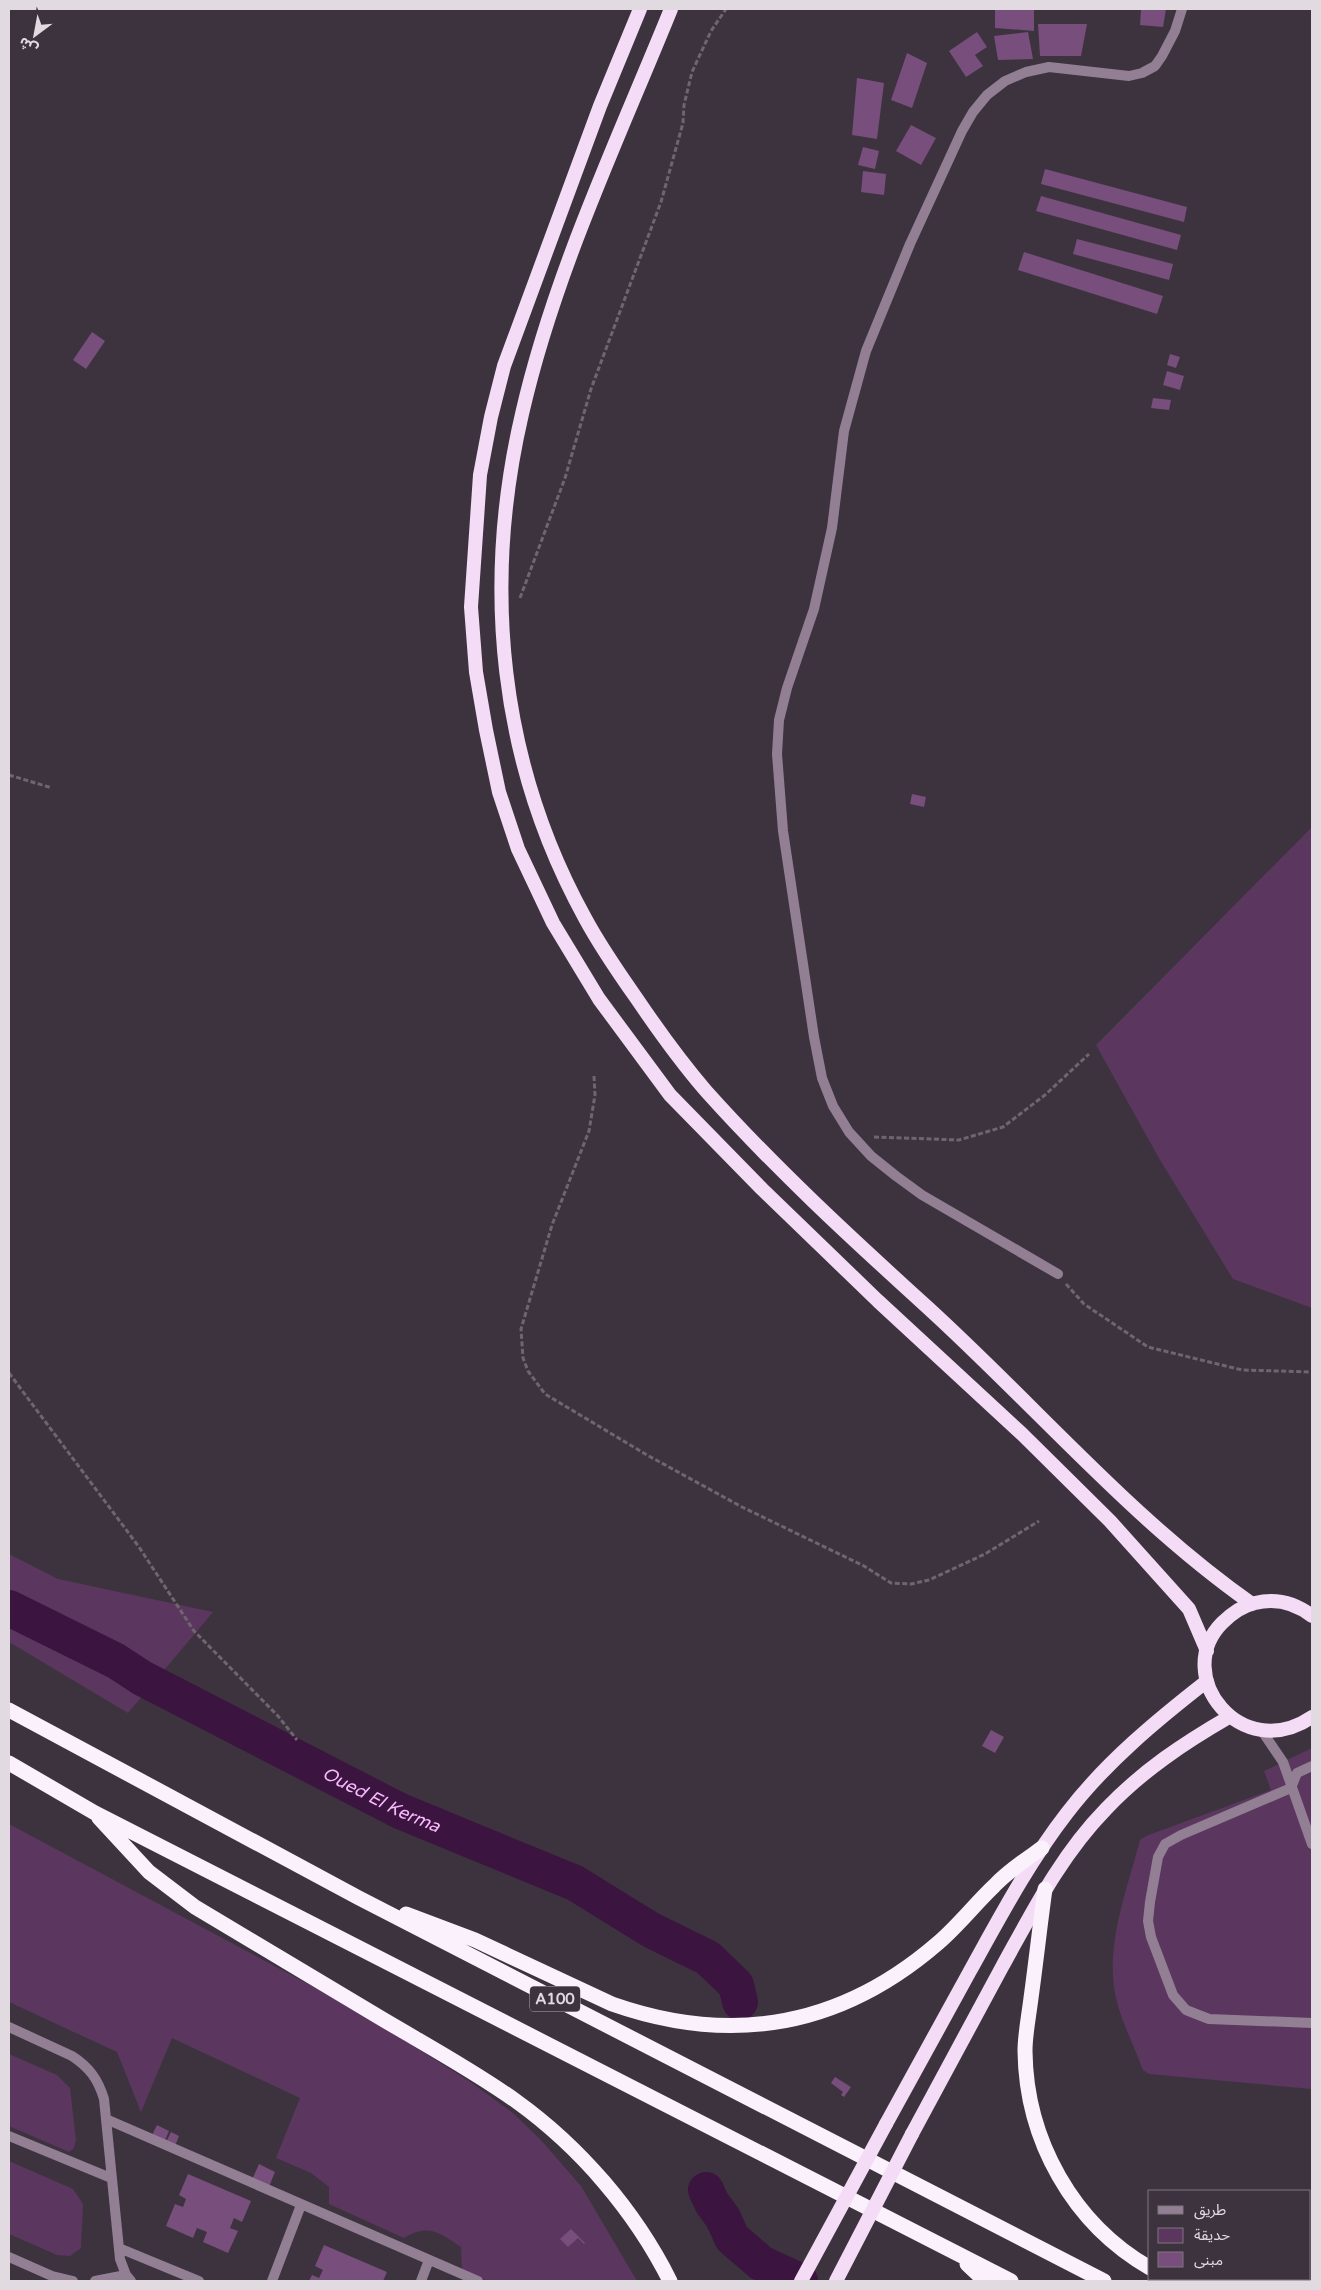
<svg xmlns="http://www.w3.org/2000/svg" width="1321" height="2290" viewBox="0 0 1321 2290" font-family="'Varela Round','Noto Sans Arabic',sans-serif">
	<rect width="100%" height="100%" fill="#3d333e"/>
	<!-- green -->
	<path fill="#5b375f" d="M1312 827V1308L1233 1279 1160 1160 1096 1045Z
		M9 1554 58 1579 213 1612 128 1713 9 1642Z
		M1312 1748V2089L1149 2074 1143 2070C1135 2048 1123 2025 1117 2002 1103 1950 1127 1890 1140 1840L1146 1836 1271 1790 1264 1771Z
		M9 1824 353 2008 472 2083 514 2114 540 2139 581 2186 637 2281H488L462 2270 461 2247C440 2233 428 2223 404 2238L329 2204V2187L311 2173 276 2158 300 2098 172 2038 141 2112 117 2052 9 2002Z
		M9 2054 57 2075 70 2088 76 2140 74 2148 69 2152 9 2126Z
		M9 2161 73 2189 83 2204 81 2248 70 2256 57 2255 9 2234Z"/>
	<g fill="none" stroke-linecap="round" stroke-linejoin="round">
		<!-- river -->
		<g stroke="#3b153f" stroke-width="36">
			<path id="s1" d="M9 1608 116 1661 142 1678 400 1811 575 1883 651 1930 708 1958 736 1985 740 2002"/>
			<path d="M706 2190 712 2203 723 2218 732 2238 761 2263 800 2281"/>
		</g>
	</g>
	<!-- building -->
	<path fill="#774e7c" d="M995 9H1034V31L995 28Z
		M1141 9H1166L1163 27 1140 25Z
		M1038 24H1087L1081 56H1040Z
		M977 32 987 47 975 55 983 66 966 77 949 51Z
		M1028 32 1033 59 998 60 994 36Z
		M907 53 927 63 912 108 891 100Z
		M857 78 884 83 877 139 852 135Z
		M911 125 936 138 921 165 896 151Z
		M863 147 879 151 875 169 858 165Z
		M1045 169 1187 207 1184 222 1041 184Z
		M863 171 886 174 884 195 861 192Z
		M1041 196 1181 235 1177 250 1036 211Z
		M1077 239 1173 264 1169 280 1073 254Z
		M1024 252 1163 296 1157 314 1018 270Z
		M92 332 105 341 86 369 73 360Z
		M1170 354 1180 357 1176 368 1167 365Z
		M1167 371 1184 376 1180 390 1163 385Z
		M1153 398 1171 400 1169 410 1151 408Z
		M912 794 926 797 924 807 910 804Z
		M991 1730 1004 1737 995 1753 982 1746Z
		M835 2077 851 2087 844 2097 841 2095 843 2092 831 2083Z
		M157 2125 169 2131 164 2143 151 2137Z
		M171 2132 179 2136 175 2146 166 2142Z
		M259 2164 275 2172 268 2189 251 2182Z
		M188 2174 251 2201 242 2222 234 2218 230 2228 238 2231 228 2253 203 2242 207 2232 197 2228 193 2238 166 2226 175 2204 183 2207 186 2199 179 2195Z
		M571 2229 585 2243 584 2244 578 2238 568 2247 560 2239Z
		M324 2245 387 2272 383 2281H309L312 2275 319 2278 323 2270 315 2266Z"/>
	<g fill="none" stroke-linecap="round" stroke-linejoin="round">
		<!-- path -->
		<path stroke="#6f656f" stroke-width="3" stroke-dasharray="5 2.5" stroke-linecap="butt" d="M520 598 565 478 591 389 661 202 683 123 684 105 692 72 711 31 726 9
			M9 775 52 788
			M594 1076 595 1095 589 1131 552 1225 521 1329 523 1358 528 1371 545 1394 647 1455 742 1507 864 1566 891 1583 911 1584 929 1580 985 1554 1039 1521
			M874 1137 959 1140 1003 1127 1045 1095 1089 1054
			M1066 1284 1084 1304 1148 1347 1242 1370 1312 1372
			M9 1373 139 1547 194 1631 278 1716 297 1740"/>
		<!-- service -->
		<path stroke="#927f94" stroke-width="10" d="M1262 1731 1283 1762 1312 1844
			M1312 1766 1297 1773 1291 1788 1181 1835 1165 1844 1158 1857 1150 1902 1148 1921 1151 1937 1173 1995 1186 2010 1209 2019 1312 2023"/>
		<!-- minor -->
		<path stroke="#927f94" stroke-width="10" d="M1058 1274 922 1195 896 1176 871 1156 849 1132 833 1106 822 1078 814 1037 783 831 777 754 779 720 787 688 814 609 832 528 844 431 866 351 910 244 962 131 973 112 987 95 1005 81 1026 72 1049 67 1129 76 1142 73 1155 66 1162 56 1175 31 1182 9
			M9 2027 72 2056C89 2067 98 2079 104 2099L120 2259 126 2275 131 2281
			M106 2119 478 2281
			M9 2136 111 2178
			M119 2248 199 2281
			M9 2257 52 2276 73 2281
			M95 2281 126 2275
			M272 2281 301 2205
			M421 2281 429 2260"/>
		<!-- trunk -->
		<path stroke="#f4dcf7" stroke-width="14" d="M640 9 600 106 504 366 491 417 480 475 471 607 476 672 486 730 499 792 518 849 553 923 599 999 670 1095 762 1189 878 1301 1022 1434 1110 1521 1189 1609 1207 1651
			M671 9C617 142 554 274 522 414 482 586 499 762 585 918 600 946 618 972 637 999 658 1030 681 1062 706 1091 774 1167 850 1237 926 1306 1035 1405 1131 1519 1252 1604
			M1312 1616C1295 1603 1276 1598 1255 1603 1242 1606 1232 1613 1222 1623 1171 1675 1241 1765 1312 1717
			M886 2124C914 2073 942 2022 970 1971 1000 1917 1029 1862 1067 1813 1106 1762 1157 1720 1207 1681
			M912 2134C942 2078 972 2023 1002 1967 1033 1911 1061 1855 1106 1809 1142 1771 1184 1743 1229 1717"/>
		<!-- motorway -->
		<path stroke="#fbf1fc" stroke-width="15" d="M9 1710 359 1898 1104 2281
			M9 1763 95 1813 1011 2281
			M99 1818 149 1872 195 1907C258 1945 321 1982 384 2020 428 2046 474 2071 516 2101 580 2147 635 2211 670 2281
			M1045 1889C1040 1925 1036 1962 1031 1998 1029 2015 1025 2034 1025 2051 1026 2140 1073 2224 1150 2268
			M406 1914 475 1940 612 2004C732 2046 841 2027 938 1943 958 1926 975 1904 994 1886 1008 1871 1025 1860 1042 1848
			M967 2264 985 2281
			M1168 2279 1172 2281"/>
		<!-- trunk-bridge -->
		<path stroke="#f4dcf7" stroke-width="14" d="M801 2281 886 2124
			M836 2281 912 2134"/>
	</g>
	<g text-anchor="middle" stroke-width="5" stroke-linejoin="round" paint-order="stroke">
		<!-- shield labels -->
		<rect fill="#3d333e" stroke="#b0a8b0" stroke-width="1" x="530" y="1986.5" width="50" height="25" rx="4"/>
		<g font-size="15" font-weight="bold" fill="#e1dae1">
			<text x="555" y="2004">A100</text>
		</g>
		<!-- water labels -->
		<g font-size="18" font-style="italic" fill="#f8b8fe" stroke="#3d333e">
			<text dy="6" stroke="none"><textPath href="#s1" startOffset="419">Oued El Kerma</textPath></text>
		</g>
	</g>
	<!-- border -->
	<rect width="1321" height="2290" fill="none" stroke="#e1dae1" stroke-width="20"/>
	<!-- legend -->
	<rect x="1148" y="2190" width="162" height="90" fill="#3d333e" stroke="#7f767f"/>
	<rect x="1158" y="2206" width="25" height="8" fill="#927f94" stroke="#7f767f"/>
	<text x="1194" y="2215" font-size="15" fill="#e1dae1">طريق</text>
	<rect x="1158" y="2228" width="25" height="15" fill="#5b375f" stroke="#7f767f"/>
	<text x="1194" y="2240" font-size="15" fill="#e1dae1">حديقة</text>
	<rect x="1158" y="2252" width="25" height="15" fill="#774e7c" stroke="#7f767f"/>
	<text x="1194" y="2265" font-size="15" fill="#e1dae1">مبنى</text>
	<!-- north arrow -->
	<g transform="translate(35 35) rotate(212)" stroke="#3d333e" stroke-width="4" paint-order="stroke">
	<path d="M0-4L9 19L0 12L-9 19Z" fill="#e1dae1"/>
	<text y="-8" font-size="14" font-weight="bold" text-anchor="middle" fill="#e1dae1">ش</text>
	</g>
</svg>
